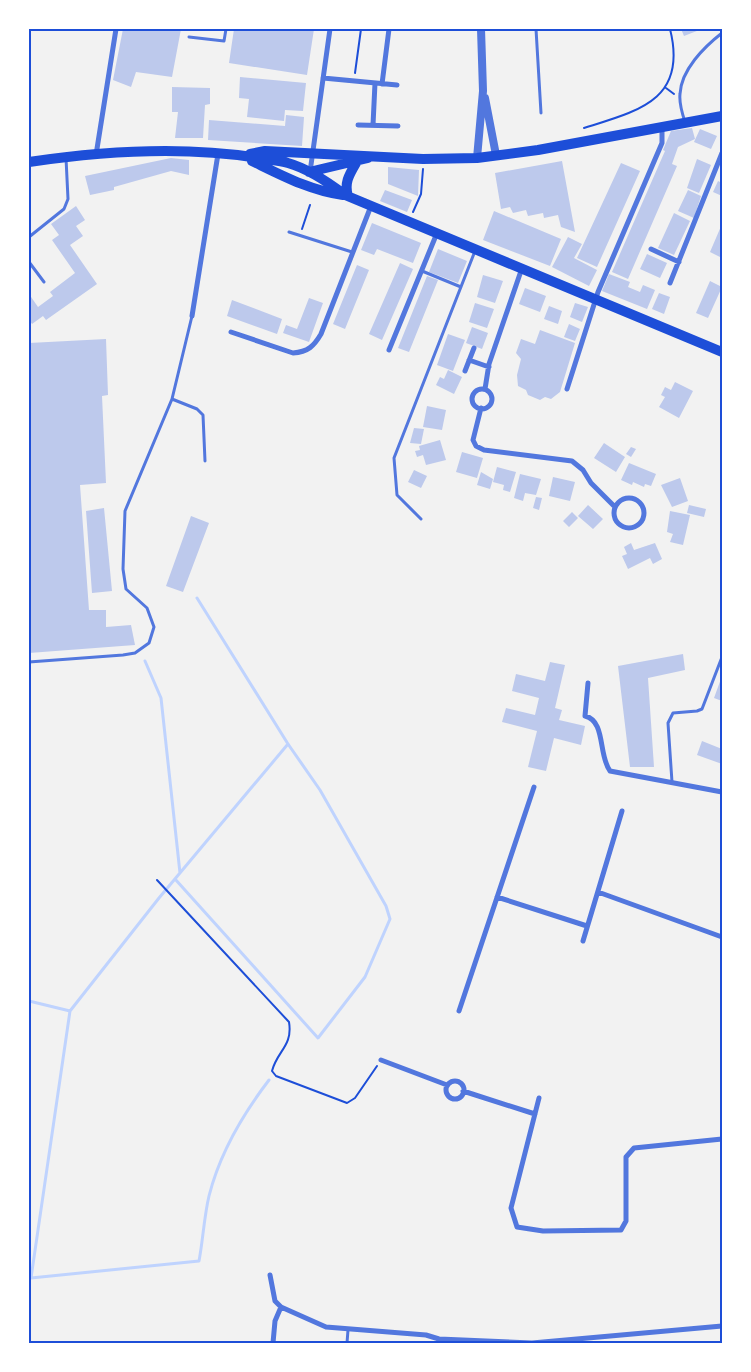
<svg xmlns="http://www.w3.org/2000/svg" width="751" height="1372" viewBox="0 0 751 1372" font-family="Raleway,sans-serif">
	<rect width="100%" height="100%" fill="#f2f2f2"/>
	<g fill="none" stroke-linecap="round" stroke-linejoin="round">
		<!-- stream -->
		<path stroke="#bfd3fe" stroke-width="3" d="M145 661 161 698 180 873
			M175 879 318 1038 365 977 390 919 386 906 320 790 288 744 197 598
			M29 1001 70 1011 159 898 288 744
			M31 1278 199 1261C203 1240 204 1217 209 1196 219 1156 243 1114 269 1080
			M29 1279 31 1278 70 1011"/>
	</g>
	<!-- building -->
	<path fill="#bdc9ec" d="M123 29H181L172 77 136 72 131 87 113 80Z
		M234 29H314L307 75 229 63Z
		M681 29H702L684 36Z
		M240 77 306 83 303 111 285 110 284 121 247 117 249 99 239 98Z
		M172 87 210 88V104L205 105 203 138H175L178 112H172Z
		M286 115 304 117 302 146 208 140 209 120 285 126Z
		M692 128 695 139 678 147 672 164 677 166 628 279 612 272 665 151 663 150 671 131Z
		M700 129 717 136 711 149 694 142Z
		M171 158 189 160V175L171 171 114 187V190L90 195 85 176Z
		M697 159 711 165 699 193 687 188Z
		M562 161 575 232 561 227 558 215 544 218 543 213 528 216 526 210 513 213 510 207 501 209 495 173Z
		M621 163 640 171 597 267 577 258Z
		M388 167 419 170 418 196 388 184Z
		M718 181 722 183V196L713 192Z
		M385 190 412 200 407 212 380 201Z
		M688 190 701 196 694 218 678 211Z
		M76 206 85 220 76 226 83 236 70 245 97 284 46 320 43 316 32 324 29 320V294L38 307 53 296 50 292 75 273 52 240 59 235 51 224Z
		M494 211 561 239 550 266 483 240Z
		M674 213 690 221 674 255 658 248Z
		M372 223 421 243 413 263 377 249 374 255 361 250Z
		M722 224V258L710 252Z
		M568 237 582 244 574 258 597 270 589 286 552 267Z
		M438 249 467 261 458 283 429 272Z
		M647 254 667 263 660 278 640 269Z
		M400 263 413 269 382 340 369 334Z
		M357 265 369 270 345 329 333 324Z
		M609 274 630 282 628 287 640 292 643 285 655 290 647 309 602 291Z
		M483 275 503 281 495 303 477 297Z
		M427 276 438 280 409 352 398 348Z
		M710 281 722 287 708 318 696 313Z
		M525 288 546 296 540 312 519 304Z
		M659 293 670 297 664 314 652 309Z
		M309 298 323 303 309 342 283 333 286 325 297 329Z
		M232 300 282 319 277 334 227 316Z
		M475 303 494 309 487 328 469 322Z
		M575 303 588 307 582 322 570 317Z
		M549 306 562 311 558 324 544 319Z
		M569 324 580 329 575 341 564 337Z
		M472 327 488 333 482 349 466 343Z
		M540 330 575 343 560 392 551 399 545 397 540 400 528 395 526 390 518 386 517 375 521 359 516 353 521 339 535 344Z
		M448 334 465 340 453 371 437 365Z
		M106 339 108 395 102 396 106 483 80 485 89 610H106V627L131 625 135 645 29 653V343Z
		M448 370 462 377 454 394 436 385 440 377 444 379Z
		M675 382 693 391 679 418 659 407 665 397 661 395 665 387 671 390Z
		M427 406 446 410 442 430 423 427Z
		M414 428 424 429 421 444 410 443Z
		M440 440 446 460 426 465 423 455 417 457 415 451 420 450 419 446Z
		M604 443 625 457 616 472 594 458Z
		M631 447 636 449 631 457 626 454Z
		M462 452 483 458 477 478 456 472Z
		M629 463 656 474 651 486 645 484 644 487 633 482 632 485 621 480Z
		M497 467 516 472 510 492 503 490 504 485 493 482Z
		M414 470 427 476 421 488 408 482Z
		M481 472 493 479 490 489 477 485Z
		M520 474 541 479 536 495 525 493 523 501 514 498Z
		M553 477 575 482 570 501 549 496Z
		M680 478 688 501 672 507 661 485Z
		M536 497 542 498 539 510 533 508Z
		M588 505 603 519 593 529 578 516Z
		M689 505 706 509 704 517 687 513Z
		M104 508 112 591 92 593 86 511Z
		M670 511 690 515 683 545 670 542 673 534 667 532Z
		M572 512 578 518 569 527 563 521Z
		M191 516 209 523 183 592 166 586Z
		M631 543 634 550 655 543 662 559 653 564 650 558 628 569 622 556 627 554 624 547Z
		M683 654 685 670 648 678 654 767H630L618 666Z
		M550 662 565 665 555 708 562 710 559 720 585 726 581 745 554 738 546 771 528 767 537 731 502 722 506 708 535 715 539 698 512 691 516 674 545 681Z
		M722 676V701L714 698Z
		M702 741 722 749V764L697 755Z"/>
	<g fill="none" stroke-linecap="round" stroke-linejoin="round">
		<!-- path -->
		<path stroke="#1d4ed8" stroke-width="2" d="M355 73 361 29
			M666 88 674 94
			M584 128C638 111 688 100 670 29
			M413 212 421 194 423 169
			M302 229 310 205
			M157 880 289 1022C293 1046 277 1051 272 1071L276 1076 347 1103 355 1098 377 1066"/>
		<!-- service -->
		<path stroke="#5277de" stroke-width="3" d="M536 29 541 113
			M189 37 224 41 226 29
			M685 122C682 113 679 103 680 94 681 70 704 47 722 33
			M289 232 352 252
			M29 237 64 209 68 199 66 158
			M29 262 44 282
			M422 271 461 287
			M192 316 172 399 197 409 203 415 205 461
			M421 519 397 495 394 458 475 251
			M29 662 123 655 135 653 149 643 154 627 147 608 126 589 123 569 125 511 172 399
			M672 782 668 723 673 713 697 711 702 709 722 657
			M347 1343 348 1330"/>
		<!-- minor -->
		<path stroke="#5277de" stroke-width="5" d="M323 78 397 85
			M382 84 389 29
			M358 125 398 126
			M373 125 375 83
			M96 155 116 29
			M310 172 330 29
			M651 249 679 262
			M670 283 722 153
			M192 316 218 154
			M231 332 293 353C308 352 314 346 321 334L371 206
			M389 350 437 233
			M469 360 489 367
			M465 371 474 348
			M485 389 489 364 522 268
			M567 389 598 292 662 143V127
			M472 399a10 10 0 1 1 20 0a10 10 0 1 1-20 0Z
			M481 408 473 440 476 446 484 450 572 461 583 470 591 483 615 507
			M614 513a15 15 0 1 1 30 0a15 15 0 1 1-30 0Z
			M588 683 585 716C606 721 598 755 610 771L722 792
			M598 892 722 937
			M497 897 587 926
			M583 941 622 811
			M459 1011 534 787
			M381 1060 447 1085
			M446 1090a9 9 0 1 1 18 0a9 9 0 1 1-18 0Z
			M463 1091 535 1114
			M539 1098 511 1208 517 1227 543 1231 621 1230 626 1221V1157L634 1148 722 1139
			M270 1275 275 1301 281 1307 326 1327 426 1335 439 1339 532 1343 722 1326
			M273 1343 275 1321 281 1307"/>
		<!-- tertiary -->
		<path stroke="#5277de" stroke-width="8" d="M485 98 496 155
			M477 158 483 91 481 29"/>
		<!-- primary -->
		<path stroke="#1d4ed8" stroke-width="10" d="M250 154 265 151 423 159 477 158 538 150 722 116
			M252 161C281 175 311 191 343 195
			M29 162C103 151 184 146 258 158 268 160 279 160 288 163 309 169 328 182 345 195L722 352
			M309 172 368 158
			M348 196C344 183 349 175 356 163"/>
	</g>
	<!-- border -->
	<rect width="751" height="1372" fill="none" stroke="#ffffff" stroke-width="60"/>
	<rect x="30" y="30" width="691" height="1312" fill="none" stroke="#1d4ed8" stroke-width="2"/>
</svg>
